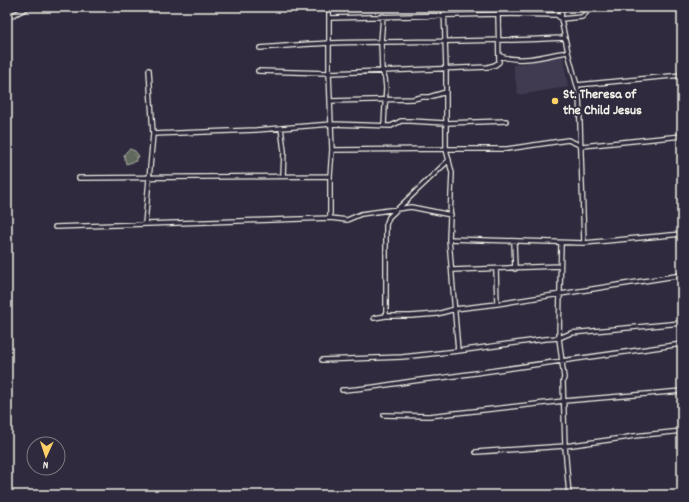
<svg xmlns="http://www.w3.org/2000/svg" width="689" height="502" viewBox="0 0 689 502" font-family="Dekko,sans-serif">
	<defs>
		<pattern id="grass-tufts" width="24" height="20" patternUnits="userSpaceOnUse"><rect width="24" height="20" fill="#5f685b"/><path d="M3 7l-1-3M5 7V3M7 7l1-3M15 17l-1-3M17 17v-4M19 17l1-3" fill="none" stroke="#777e73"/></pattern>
	</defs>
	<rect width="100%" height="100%" fill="#2f2a3d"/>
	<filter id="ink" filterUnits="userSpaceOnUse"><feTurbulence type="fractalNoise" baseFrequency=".025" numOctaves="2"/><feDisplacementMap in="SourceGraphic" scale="8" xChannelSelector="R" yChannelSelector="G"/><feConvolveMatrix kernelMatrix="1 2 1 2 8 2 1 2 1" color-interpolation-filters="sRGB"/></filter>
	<g filter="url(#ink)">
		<!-- built -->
		<path fill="#403b51" d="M563 56 568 87 518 95 513 65Z"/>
		<!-- grass -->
		<path fill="url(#grass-tufts)" stroke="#aaaca2" d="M130 149 135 151 139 156 138 158 136 157V161L126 164 124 155 127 151Z"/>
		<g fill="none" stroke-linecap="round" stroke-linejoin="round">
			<!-- minor casing -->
			<g stroke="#f4f1e8" stroke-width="6">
				<path id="minor" d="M329 7V73L332 150 446 149 452 173 449 239 458 351
					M444 7 446 69V149H507L568 140 582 146 682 136
					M562 7 561 19 568 52 579 93 584 243
					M383 16 381 42 382 71 385 78 386 88 384 125
					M7 18 29 7
					M329 18 498 14
					M260 48C284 46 307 44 330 43 409 41 487 42 565 38
					M500 56C522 64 545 55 568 52
					M258 71 329 73 488 67 495 65 499 62 498 14 557 15 561 19 582 17 589 10 603 7
					M577 85 682 75
					M330 101 413 99 422 97H429L446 92
					M281 128 284 151 283 176
					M153 134 256 130 332 124 391 126 401 121H410L445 123 506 121
					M79 178 330 176
					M330 218V176L332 150
					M145 224 153 134 149 70
					M55 227 330 218 347 220 361 214 411 207 451 215
					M449 239 584 243 682 234
					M514 241 515 269
					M561 243 559 338 564 378 563 381 565 446 569 495
					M496 269 497 304
					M452 270 560 266
					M386 316V225L389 217 449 160
					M374 318 386 316H411L437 314 455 309 497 304 682 275
					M322 360 402 357 458 351 545 339 559 338 571 333 682 323
					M342 390C375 389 407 380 440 378L682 344
					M384 415 429 416 564 401 682 391
					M476 452 565 446 623 438 634 436 682 431"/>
			</g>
			<!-- minor -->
			<use href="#minor" stroke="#2f2a3d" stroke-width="3.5"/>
		</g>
	</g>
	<!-- markers -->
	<circle fill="#ffd166" stroke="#2f2a3d" stroke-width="1.5" cx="555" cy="101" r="4"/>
	<g text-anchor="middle" stroke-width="3.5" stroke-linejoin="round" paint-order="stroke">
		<!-- poi labels -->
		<g font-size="14" font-weight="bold" fill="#f4f1e8" stroke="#2f2a3d" text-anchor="start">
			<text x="563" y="98">St. Theresa of<tspan x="563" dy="16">the Child Jesus</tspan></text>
		</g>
	</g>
	<!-- margin -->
	<rect width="689" height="502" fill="none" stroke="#2f2a3d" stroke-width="24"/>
	<rect x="12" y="12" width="665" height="478" fill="none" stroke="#f4f1e8" stroke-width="1.5" filter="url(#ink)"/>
	<!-- north arrow -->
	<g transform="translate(46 456) rotate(183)"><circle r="19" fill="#2f2a3d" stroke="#7e7a81"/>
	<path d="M0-3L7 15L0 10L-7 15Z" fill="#ffd166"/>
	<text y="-6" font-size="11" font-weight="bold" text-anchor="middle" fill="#f4f1e8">N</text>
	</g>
</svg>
